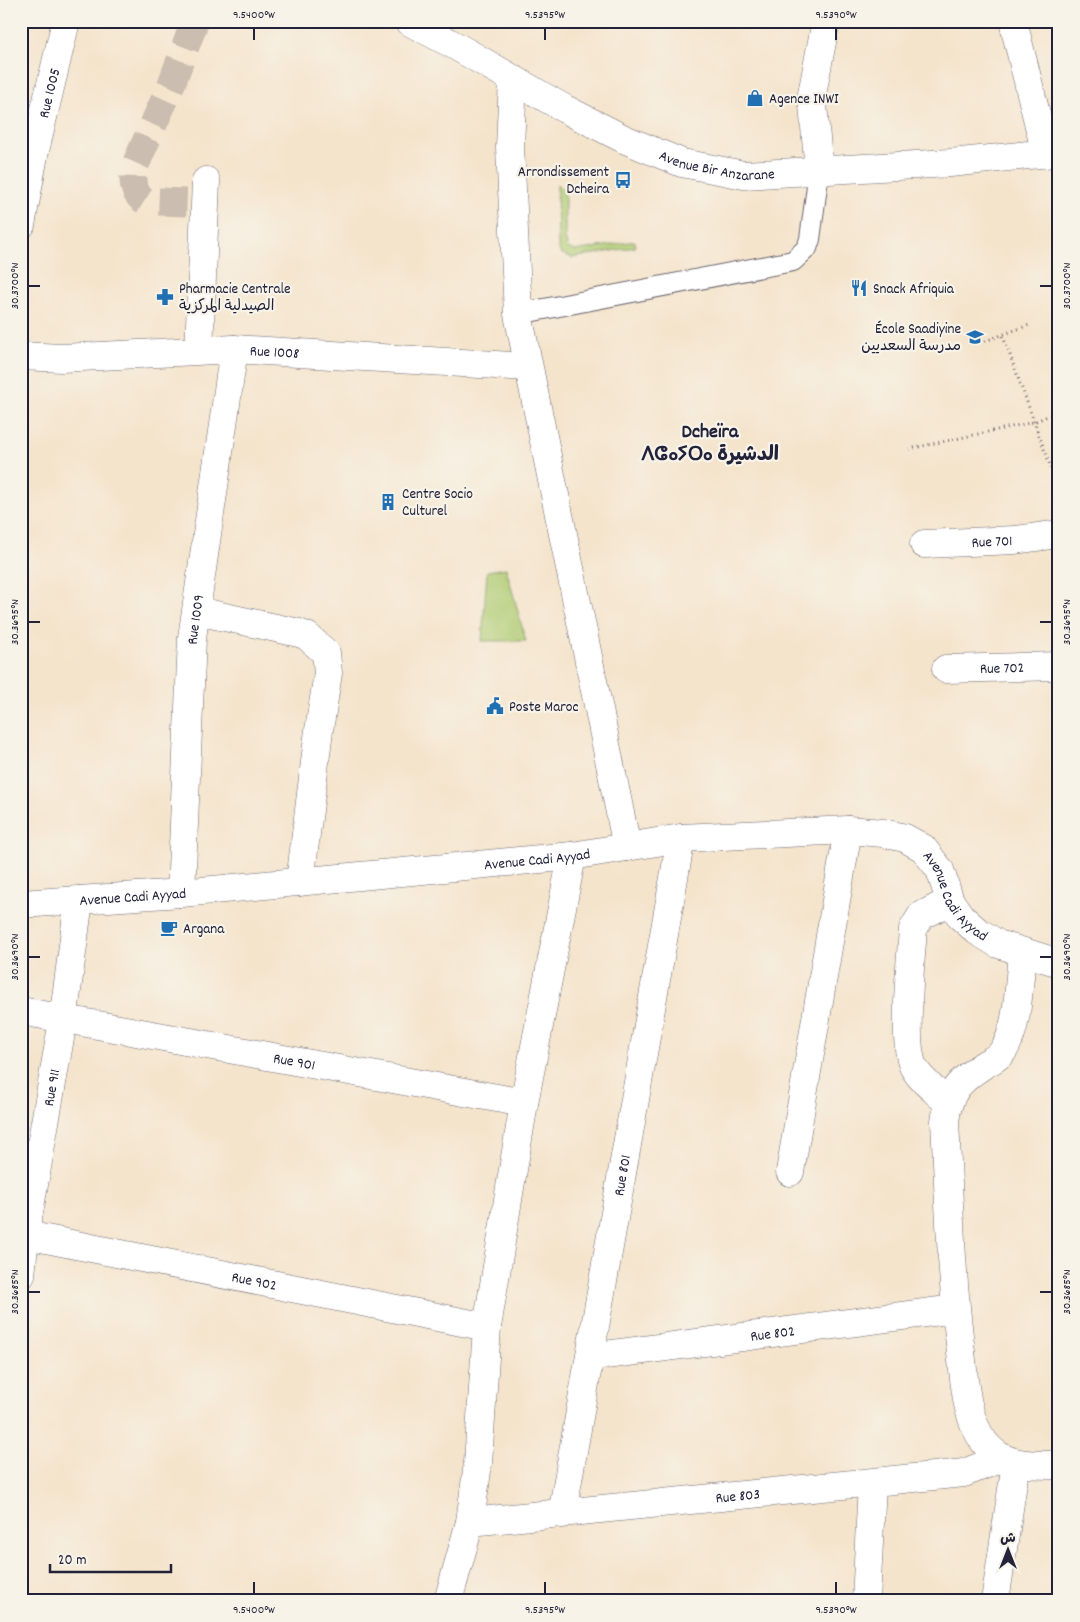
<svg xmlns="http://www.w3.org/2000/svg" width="1080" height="1622" viewBox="0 0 1080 1622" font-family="Dekko,'Playpen Sans Arabic','Noto Sans Tifinagh',sans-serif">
	<rect width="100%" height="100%" fill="#f7f3e8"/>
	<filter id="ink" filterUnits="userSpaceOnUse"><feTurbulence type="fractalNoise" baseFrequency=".02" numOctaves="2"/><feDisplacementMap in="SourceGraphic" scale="10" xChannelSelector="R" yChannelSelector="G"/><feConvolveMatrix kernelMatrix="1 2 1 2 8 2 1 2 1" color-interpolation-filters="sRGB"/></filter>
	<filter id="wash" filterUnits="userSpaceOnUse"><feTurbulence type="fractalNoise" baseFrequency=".0096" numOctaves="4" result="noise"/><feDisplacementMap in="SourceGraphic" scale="20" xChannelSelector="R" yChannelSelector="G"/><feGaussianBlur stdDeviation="1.12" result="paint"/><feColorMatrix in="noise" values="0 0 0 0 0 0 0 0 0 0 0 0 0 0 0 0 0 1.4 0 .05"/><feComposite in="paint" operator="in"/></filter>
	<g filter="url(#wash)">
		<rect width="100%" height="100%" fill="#f5e4cc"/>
		<!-- green -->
		<path fill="#aeca70" stroke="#687656" d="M557 184 565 192V238L568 248 575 251 635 241V247L572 258 560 253 558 245Z
			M506 568 526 641H482L487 571Z"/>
	</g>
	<g filter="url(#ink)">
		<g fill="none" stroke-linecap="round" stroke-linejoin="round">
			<!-- pedestrian-tunnel -->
			<path stroke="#cbbdaf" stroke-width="28" stroke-dasharray="28 14" stroke-linecap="butt" d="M195 21 171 85 134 168C133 182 132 193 145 201L205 203"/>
			<!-- service casing -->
			<g stroke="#6c666e" stroke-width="22">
				<path id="service" d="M518 314 793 261 807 248 810 239 819 171"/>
			</g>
			<!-- pedestrian casing -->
			<g stroke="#6c666e" stroke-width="29">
				<path id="pedestrian" d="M947 1102C936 1091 920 1080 913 1066 902 1042 911 958 913 929L921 916 950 901"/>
			</g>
			<!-- minor casing -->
			<g stroke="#6c666e" stroke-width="29">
				<g id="minor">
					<path d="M1013 21 1046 154"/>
					<path d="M513 79 510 147 518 314 627 847"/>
					<path d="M819 171 812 94 826 21"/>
					<path id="s1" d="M21 225 34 155 66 21"/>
					<path d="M199 350 206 181"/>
					<path id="s2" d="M21 356 62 358 234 349 528 367"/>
					<path id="s3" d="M924 544 1015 540 1059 534"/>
					<path d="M197 611 299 633 307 636 326 653 328 673 319 730 300 882"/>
					<path id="s4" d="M946 669 1059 666"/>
					<path id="s5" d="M181 893 192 638 234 349"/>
					<path id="s6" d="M21 904 181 893 572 856 681 838 848 830 883 833 905 838 923 848 940 870 950 901 961 917 977 931 998 944 1059 963"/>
					<path d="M1022 953C1019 980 1019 1028 1003 1051 1000 1056 991 1061 985 1064 960 1080 949 1090 945 1121 949 1198 951 1276 961 1352 965 1383 965 1417 985 1443 1003 1467 1033 1465 1059 1465"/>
					<path id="s7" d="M21 1011 524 1103"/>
					<path d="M790 1172 848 830"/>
					<path id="s8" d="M21 1234 487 1327"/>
					<path id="s9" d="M21 1275 25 1235 63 1021 79 900"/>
					<path id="s10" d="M590 1357 955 1309"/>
					<path id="s11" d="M562 1514 681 838"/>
					<path id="s12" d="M470 1522 964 1473 1002 1458"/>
					<path d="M448 1601 470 1522 478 1463 487 1327 524 1103 572 856"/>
					<path d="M866 1601 872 1484"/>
					<path d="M995 1601 1016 1463"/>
				</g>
			</g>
			<!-- tertiary casing -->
			<g stroke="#6c666e" stroke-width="29">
				<g id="tertiary">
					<path id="s13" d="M408 21 454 45 565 109 624 139 682 163 744 175 950 163 1059 152"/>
				</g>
			</g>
			<!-- path -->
			<path stroke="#6c666e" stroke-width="3" stroke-dasharray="1 4" stroke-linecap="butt" d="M1003 336 1059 490
				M985 341 1032 324
				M909 449 1034 422 1059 411"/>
			<!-- service -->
			<use href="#service" stroke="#fff" stroke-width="20"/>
			<!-- pedestrian -->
			<use href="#pedestrian" stroke="#fff" stroke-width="28"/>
			<!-- minor -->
			<use href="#minor" stroke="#fff" stroke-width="28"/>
			<!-- tertiary -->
			<use href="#tertiary" stroke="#fff" stroke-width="28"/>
		</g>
	</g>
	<!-- ticks -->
	<path fill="none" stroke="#22223b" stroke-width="2" d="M254 28V40M545 28V40M836 28V40M28 286H40M1040 286H1052M28 622H40M1040 622H1052M28 957H40M1040 957H1052M28 1292H40M1040 1292H1052M254 1582V1594M545 1582V1594M836 1582V1594"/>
	<!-- icons -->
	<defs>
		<g id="shop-bare" transform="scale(1.35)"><path d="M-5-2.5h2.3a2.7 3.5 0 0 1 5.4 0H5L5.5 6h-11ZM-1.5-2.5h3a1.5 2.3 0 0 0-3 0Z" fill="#1f6fb2" stroke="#f7f3e8" stroke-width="2.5" paint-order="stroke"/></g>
		<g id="bus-bare" transform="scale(1.35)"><path d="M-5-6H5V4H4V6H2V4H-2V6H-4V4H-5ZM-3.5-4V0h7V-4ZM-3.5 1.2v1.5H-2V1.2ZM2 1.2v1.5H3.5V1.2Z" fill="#1f6fb2" stroke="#f7f3e8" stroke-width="2.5" paint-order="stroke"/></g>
		<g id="restaurant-bare" transform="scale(1.35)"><path d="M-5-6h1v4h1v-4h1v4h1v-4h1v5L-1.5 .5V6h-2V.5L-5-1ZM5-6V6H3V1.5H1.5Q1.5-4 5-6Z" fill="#1f6fb2" stroke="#f7f3e8" stroke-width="2.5" paint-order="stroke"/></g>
		<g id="pharmacy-bare" transform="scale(1.35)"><path d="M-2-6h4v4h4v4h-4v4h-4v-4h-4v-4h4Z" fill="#1f6fb2" stroke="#f7f3e8" stroke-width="2.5" paint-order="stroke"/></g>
		<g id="school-bare" transform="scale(1.35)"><path d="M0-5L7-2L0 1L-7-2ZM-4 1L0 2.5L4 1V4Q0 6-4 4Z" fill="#1f6fb2" stroke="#f7f3e8" stroke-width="2.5" paint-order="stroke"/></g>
		<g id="building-bare" transform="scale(1.35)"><path d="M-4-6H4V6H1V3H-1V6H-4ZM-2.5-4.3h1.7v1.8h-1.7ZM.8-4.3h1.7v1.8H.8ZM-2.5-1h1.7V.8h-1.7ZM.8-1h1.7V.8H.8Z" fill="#1f6fb2" stroke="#f7f3e8" stroke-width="2.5" paint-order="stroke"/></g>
		<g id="civic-bare" transform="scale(1.35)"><path d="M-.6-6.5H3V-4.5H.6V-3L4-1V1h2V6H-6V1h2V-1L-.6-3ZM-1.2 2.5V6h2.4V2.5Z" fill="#1f6fb2" stroke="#f7f3e8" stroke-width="2.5" paint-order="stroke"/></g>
		<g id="cafe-bare" transform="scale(1.35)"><path d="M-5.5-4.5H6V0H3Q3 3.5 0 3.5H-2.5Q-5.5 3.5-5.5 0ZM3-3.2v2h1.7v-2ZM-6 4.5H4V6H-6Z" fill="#1f6fb2" stroke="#f7f3e8" stroke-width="2.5" paint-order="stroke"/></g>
	</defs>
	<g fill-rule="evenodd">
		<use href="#shop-bare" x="755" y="98"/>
		<use href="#bus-bare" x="623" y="180"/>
		<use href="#restaurant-bare" x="859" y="288"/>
		<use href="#pharmacy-bare" x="165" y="297"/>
		<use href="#school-bare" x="975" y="337"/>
		<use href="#building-bare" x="388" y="502"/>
		<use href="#civic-bare" x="495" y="706"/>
		<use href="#cafe-bare" x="169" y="928"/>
	</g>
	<g text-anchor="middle" stroke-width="4.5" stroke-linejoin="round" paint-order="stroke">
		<!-- street labels -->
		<g font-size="15" fill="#22223b" stroke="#f7f3e8">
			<text dy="5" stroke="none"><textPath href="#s1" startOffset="135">Rue 1005</textPath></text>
			<text dy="5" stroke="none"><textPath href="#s13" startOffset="344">Avenue Bir Anzarane</textPath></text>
			<text dy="5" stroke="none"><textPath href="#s2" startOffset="254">Rue 1008</textPath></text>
			<text dy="5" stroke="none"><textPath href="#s3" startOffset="68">Rue 701</textPath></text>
			<text dy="5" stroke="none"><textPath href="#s5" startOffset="274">Rue 1009</textPath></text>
			<text dy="5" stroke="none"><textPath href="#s4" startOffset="56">Rue 702</textPath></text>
			<text dy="5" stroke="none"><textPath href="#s6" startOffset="518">Avenue Cadi Ayyad</textPath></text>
			<text dy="5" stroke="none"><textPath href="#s6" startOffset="968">Avenue Cadi Ayyad</textPath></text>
			<text dy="5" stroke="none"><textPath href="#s6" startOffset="112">Avenue Cadi Ayyad</textPath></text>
			<text dy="5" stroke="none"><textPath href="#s7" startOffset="278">Rue 901</textPath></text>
			<text dy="5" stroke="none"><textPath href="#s9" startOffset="190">Rue 911</textPath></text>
			<text dy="5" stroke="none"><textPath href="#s11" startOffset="344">Rue 801</textPath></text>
			<text dy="5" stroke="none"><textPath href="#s8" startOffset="238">Rue 902</textPath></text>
			<text dy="5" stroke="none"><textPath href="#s10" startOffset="184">Rue 802</textPath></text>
			<text dy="5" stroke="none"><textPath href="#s12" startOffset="269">Rue 803</textPath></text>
		</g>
		<!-- poi labels -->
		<g font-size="15" fill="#22223b" stroke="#f7f3e8" text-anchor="start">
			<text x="769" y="103">Agence INWI</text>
			<text x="609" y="176" text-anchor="end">Arrondissement<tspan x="609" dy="17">Dcheira</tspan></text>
			<text x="179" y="293">Pharmacie Centrale<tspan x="179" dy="17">الصيدلية المركزية</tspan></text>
			<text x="873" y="293">Snack Afriquia</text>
			<text x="961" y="333" text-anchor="end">École Saadiyine<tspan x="961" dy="17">مدرسة السعديين</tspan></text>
			<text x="402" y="498">Centre Socio<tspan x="402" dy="17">Culturel</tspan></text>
			<text x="509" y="711">Poste Maroc</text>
			<text x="183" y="933">Argana</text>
		</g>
		<!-- district labels -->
		<g font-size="20" font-weight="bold" fill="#22223b" stroke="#f7f3e8">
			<text x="710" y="437">Dcheïra<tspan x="710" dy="23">ⴷⵛⴰⵢⵔⴰ الدشيرة</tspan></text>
		</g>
	</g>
	<!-- margin -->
	<rect width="1080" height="1622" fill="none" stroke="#f7f3e8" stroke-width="55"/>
	<!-- north arrow -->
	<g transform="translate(1008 1550)" stroke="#f7f3e8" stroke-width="4" paint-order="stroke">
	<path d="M0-4L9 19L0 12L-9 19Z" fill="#22223b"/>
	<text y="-8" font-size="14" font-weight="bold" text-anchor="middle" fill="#22223b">ش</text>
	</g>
	<!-- scale -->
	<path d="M50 1564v8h121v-8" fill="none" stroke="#22223b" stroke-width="2.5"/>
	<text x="58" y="1564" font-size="15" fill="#22223b" stroke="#f7f3e8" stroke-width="4" paint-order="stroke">20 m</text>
	<rect x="28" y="28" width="1024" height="1566" fill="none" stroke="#22223b" stroke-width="2"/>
	<g font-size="12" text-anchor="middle" fill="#22223b">
		<text x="254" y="18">9.5400°W</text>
		<text x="545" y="18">9.5395°W</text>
		<text x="836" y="18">9.5390°W</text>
		<text transform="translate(14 286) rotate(-90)" y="4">30.3700°N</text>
		<text transform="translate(1066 286) rotate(-90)" y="4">30.3700°N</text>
		<text transform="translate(14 622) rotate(-90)" y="4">30.3695°N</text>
		<text transform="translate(1066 622) rotate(-90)" y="4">30.3695°N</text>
		<text transform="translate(14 957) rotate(-90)" y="4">30.3690°N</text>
		<text transform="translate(1066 957) rotate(-90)" y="4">30.3690°N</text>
		<text transform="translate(14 1292) rotate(-90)" y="4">30.3685°N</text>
		<text transform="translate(1066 1292) rotate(-90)" y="4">30.3685°N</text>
		<text x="254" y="1613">9.5400°W</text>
		<text x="545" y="1613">9.5395°W</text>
		<text x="836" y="1613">9.5390°W</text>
	</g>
</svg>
